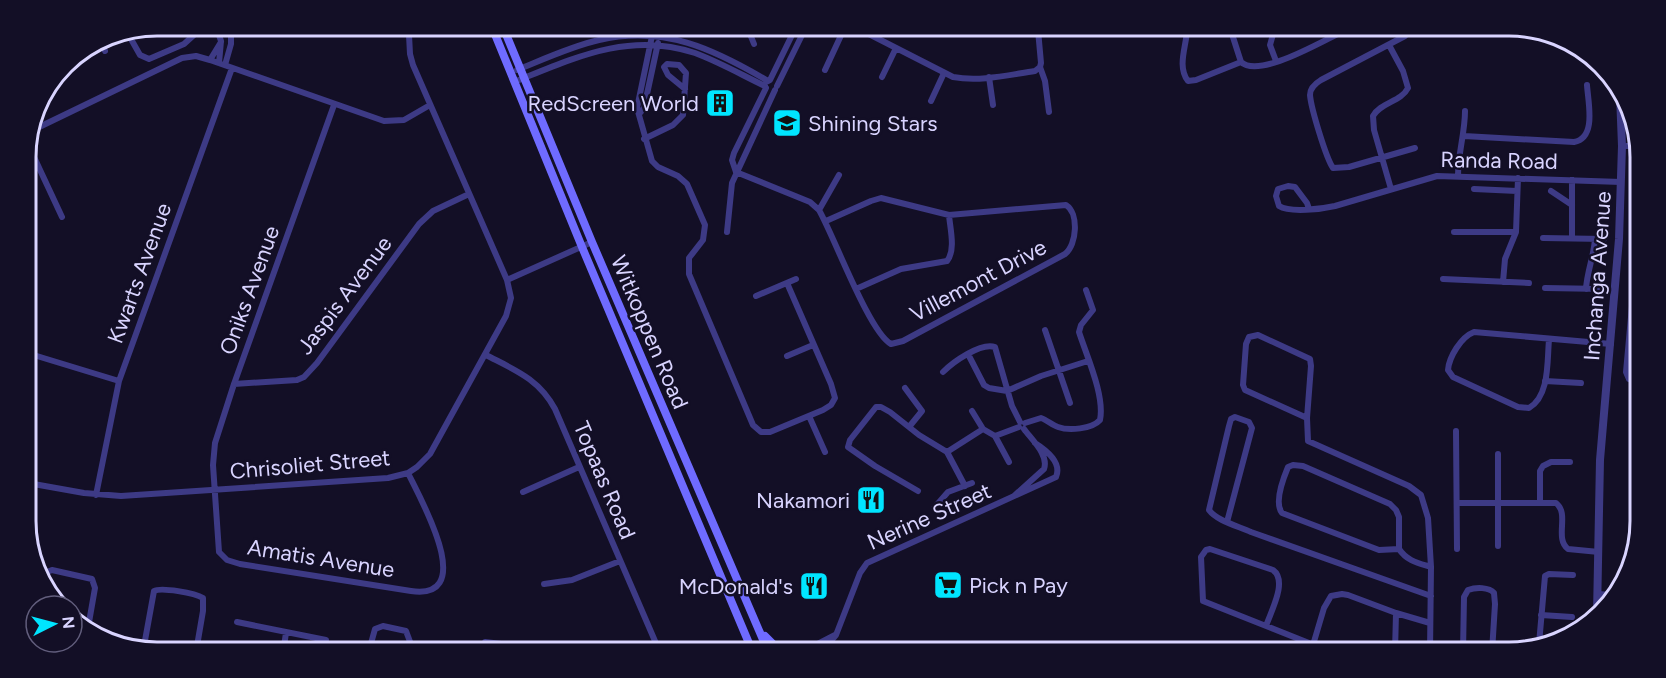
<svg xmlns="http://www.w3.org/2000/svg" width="1666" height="678" viewBox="0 0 1666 678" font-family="Figtree,sans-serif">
	<rect width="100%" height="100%" fill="#130f26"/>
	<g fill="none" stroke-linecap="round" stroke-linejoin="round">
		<!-- minor -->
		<path stroke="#3d3a85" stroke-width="6" d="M191 26 195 34
			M748 29 754 44
			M859 29 953 77C980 82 1008 75 1035 71L1040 67
			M1038 30 1041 63 1040 67 1045 81 1049 112
			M1187 31C1186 47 1177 67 1188 81L1196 80 1241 62
			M1231 31 1241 62C1259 79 1322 41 1342 32
			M1274 31 1270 45 1276 61
			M127 32 140 55 149 59 184 44 195 34
			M218 32 221 41 219 63
			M195 34 210 31 230 32
			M652 36 637 108 652 161 658 167 678 176 687 184 705 225 703 240 689 258V274L753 425 761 432H770L823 410 831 405 835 398 831 384 787 283
			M1405 36 1321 80C1316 83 1310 88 1310 95 1311 108 1326 158 1333 168L1349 167 1415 148
			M100 40 105 51
			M1389 45 1403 71 1408 88C1401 102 1381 102 1373 116L1374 130 1391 189
			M210 60 221 42
			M225 65 231 44V26
			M517 70C544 59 572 46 599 40 664 25 714 49 768 81
			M825 70 844 29
			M882 77 896 48
			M989 77 993 105
			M770 80 795 29
			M514 82C574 58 629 31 695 53 719 62 742 75 765 86
			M777 86 805 29
			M931 101 944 73
			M334 105 234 384 215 443 213 465 219 552 227 560 240 564 411 591C479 601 420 498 408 473
			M639 114 644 108 658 43
			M31 131 182 58 196 56 210 60 384 121 404 120 430 105
			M1464 136 1574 142C1597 138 1588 102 1587 85
			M644 139 673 125 683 115 686 73 679 65 667 64 664 67 668 75 685 89
			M27 142 62 217
			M1622 146H1639
			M736 172 810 202 819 210C834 236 869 332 891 344L903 341 1065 254C1077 245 1079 213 1066 205L949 215 881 198 871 201 826 221
			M736 172 732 160 734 153 766 88
			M1458 176C1458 153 1465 133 1465 111
			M1572 180V238
			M1474 189 1517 191
			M1551 191 1572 205
			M1309 209 1307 203 1295 187 1288 186 1278 189 1276 196 1279 206C1290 213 1322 209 1335 206L1437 176 1621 182
			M819 210 839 175
			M727 232 732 183 775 90
			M1454 232H1516
			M1543 238 1604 239
			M1443 279 1529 283
			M507 280 592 242
			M1503 282 1505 259 1516 232 1518 178
			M1637 283 1634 271 1639 175
			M1545 288 1604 289
			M856 289 901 269 947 261C956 250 950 228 949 215
			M1586 289C1587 271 1594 256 1595 239
			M756 296 796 279
			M1045 330 1070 403
			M1549 340C1547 360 1550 396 1529 408L1518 407 1453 377 1448 370C1449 357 1461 337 1474 332L1611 344
			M27 353 119 381
			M968 354 984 385 989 388 1007 391 1041 376 1088 361
			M486 355C515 370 539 379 555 409L658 648
			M787 356 813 345
			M943 372C953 362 981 342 995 347L1012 406 1020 422
			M1545 381 1581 383
			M1636 382 1629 379 1626 372 1632 306 1637 295
			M234 384 297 380 304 377 317 363 419 224 433 211 469 194
			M905 388 922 411 909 427
			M972 411 983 429 995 436 1009 462
			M809 416 825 452
			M1307 418 1245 390 1243 385 1246 344 1249 337 1258 335 1310 359 1311 366 1307 418 1308 441 1409 486 1421 495 1428 518 1431 567 1430 652
			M1025 423 1041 418C1047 420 1052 425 1058 427 1069 431 1092 429 1100 420 1105 396 1087 357 1079 332L1081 325 1093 310 1086 290
			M1456 431 1457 549
			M995 436 1019 427
			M947 452 983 429
			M1498 454V546
			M28 483 84 493 121 496 388 478 408 473 417 467 430 454 441 434 506 316 511 298 507 280 413 65 410 54 409 35
			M918 491 875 466 848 447 850 440 876 407H881L890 412 919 435 947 452 965 486
			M523 492 579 467
			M96 495 119 381 232 68
			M1014 496 1044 469C1049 455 1032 440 1024 429
			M1540 502V471L1543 466 1551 462H1570
			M1457 503H1556C1570 514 1554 538 1568 549L1599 552
			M934 508 948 492 972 483
			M1227 522 1252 428 1249 422 1235 417 1231 419 1229 426 1209 510C1217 521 1238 526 1251 532L1431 596
			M1399 549 1379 550 1282 513C1274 503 1283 479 1288 467L1293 465 1303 466 1390 504 1396 510 1399 517V549C1407 561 1418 563 1431 567
			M42 574 52 570 92 579 95 588 88 628
			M544 584 572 580 620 561
			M1598 594 1611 595
			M1541 615 1572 617
			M237 622 326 640
			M1266 626C1271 611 1288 581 1273 570L1210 549 1206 550 1201 557 1203 601 1329 651
			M485 642 526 647
			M1539 644 1545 576 1549 574 1573 575
			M1313 645 1324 608 1331 596 1342 594 1348 595 1396 613 1430 623
			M144 646 154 591C161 587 195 593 203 598V611L197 646
			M284 646 286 633
			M370 647 375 629 383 626 406 631 412 647
			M1430 648 1463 647
			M808 649 835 635
			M824 649 836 635 860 573 867 563 1056 477C1062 463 1046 450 1035 443
			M1395 652 1396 613
			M1463 652 1464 597 1468 590C1476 587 1489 587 1494 593L1495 604 1492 652"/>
		<!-- tertiary -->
		<path stroke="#3d3a85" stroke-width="8" d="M1597 614 1600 460 1619 239 1622 146 1620 94"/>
		<!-- secondary -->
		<path stroke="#6f6bff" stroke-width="8" d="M492 27 582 247 751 648
			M503 27 592 242 767 649
			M765 636 778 649"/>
	</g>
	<!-- icons -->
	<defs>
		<g id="building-square" transform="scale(1.5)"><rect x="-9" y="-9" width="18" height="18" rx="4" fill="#00e5ff" stroke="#130f26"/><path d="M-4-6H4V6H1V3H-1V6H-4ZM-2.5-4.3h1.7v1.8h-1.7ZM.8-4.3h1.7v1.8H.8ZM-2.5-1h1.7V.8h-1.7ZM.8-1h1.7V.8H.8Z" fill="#111"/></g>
		<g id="school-square" transform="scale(1.5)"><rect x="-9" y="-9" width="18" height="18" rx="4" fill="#00e5ff" stroke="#130f26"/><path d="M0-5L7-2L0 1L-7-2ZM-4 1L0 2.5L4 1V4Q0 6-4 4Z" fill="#111"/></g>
		<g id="restaurant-square" transform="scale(1.5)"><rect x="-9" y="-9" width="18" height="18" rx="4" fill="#00e5ff" stroke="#130f26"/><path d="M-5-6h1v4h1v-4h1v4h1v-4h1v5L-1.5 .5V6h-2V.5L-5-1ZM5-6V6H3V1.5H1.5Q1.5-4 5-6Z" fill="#111"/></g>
		<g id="supermarket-square" transform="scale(1.5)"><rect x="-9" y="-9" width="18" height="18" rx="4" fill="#00e5ff" stroke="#130f26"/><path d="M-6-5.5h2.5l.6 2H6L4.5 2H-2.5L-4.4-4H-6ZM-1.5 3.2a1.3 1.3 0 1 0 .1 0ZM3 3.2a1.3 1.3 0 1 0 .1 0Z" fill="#111"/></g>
	</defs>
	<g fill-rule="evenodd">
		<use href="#building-square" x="720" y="103"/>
		<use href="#school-square" x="787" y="123"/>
		<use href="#restaurant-square" x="871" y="500"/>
		<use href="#supermarket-square" x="948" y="585"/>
		<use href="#restaurant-square" x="814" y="586"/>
	</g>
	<g text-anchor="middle" stroke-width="5" stroke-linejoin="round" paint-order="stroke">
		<!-- poi labels -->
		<g font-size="22" fill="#d9d4ff" stroke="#130f26" text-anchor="end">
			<text x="699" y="111">RedScreen World</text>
			<text x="808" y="131" text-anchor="start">Shining Stars</text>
			<text x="850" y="508">Nakamori</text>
			<text x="969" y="593" text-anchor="start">Pick n Pay</text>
			<text x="793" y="594">McDonald's</text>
		</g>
		<!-- street labels -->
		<g font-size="22" fill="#d9d4ff" stroke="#130f26">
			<text transform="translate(1499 160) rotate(1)" y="8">Randa Road</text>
			<text transform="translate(139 273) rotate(-70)" y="8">Kwarts Avenue</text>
			<text transform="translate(1597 276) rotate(-86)" y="8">Inchanga Avenue</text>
			<text transform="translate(978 280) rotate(-28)" y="8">Villemont Drive</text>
			<text transform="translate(249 290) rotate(-70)" y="8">Oniks Avenue</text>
			<text transform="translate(344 295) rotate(-53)" y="8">Jaspis Avenue</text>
			<text transform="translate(650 332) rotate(67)" y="8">Witkoppen Road</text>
			<text transform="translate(310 464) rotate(-5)" y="8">Chrisoliet Street</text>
			<text transform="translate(605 480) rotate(67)" y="8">Topaas Road</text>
			<text transform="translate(929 516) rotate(-24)" y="8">Nerine Street</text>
			<text transform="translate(321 558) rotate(9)" y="8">Amatis Avenue</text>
		</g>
	</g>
	<!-- crop -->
	<path d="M0 0H1666V678H0ZM157 36H1509A121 121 0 0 1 1630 157V521A121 121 0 0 1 1509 642H157A121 121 0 0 1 36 521V157A121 121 0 0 1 157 36Z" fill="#130f26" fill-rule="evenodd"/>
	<path fill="none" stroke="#d9d4ff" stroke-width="3" d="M157 36H1509A121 121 0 0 1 1630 157V521A121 121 0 0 1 1509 642H157A121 121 0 0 1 36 521V157A121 121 0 0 1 157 36Z"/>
	<!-- north arrow -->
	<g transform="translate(54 624) rotate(84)"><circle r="28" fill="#130f26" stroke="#625e7d" stroke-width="1.5"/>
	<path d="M0-4.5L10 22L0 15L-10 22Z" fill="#00e5ff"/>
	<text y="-9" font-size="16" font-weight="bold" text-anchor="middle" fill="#d9d4ff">N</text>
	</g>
</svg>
